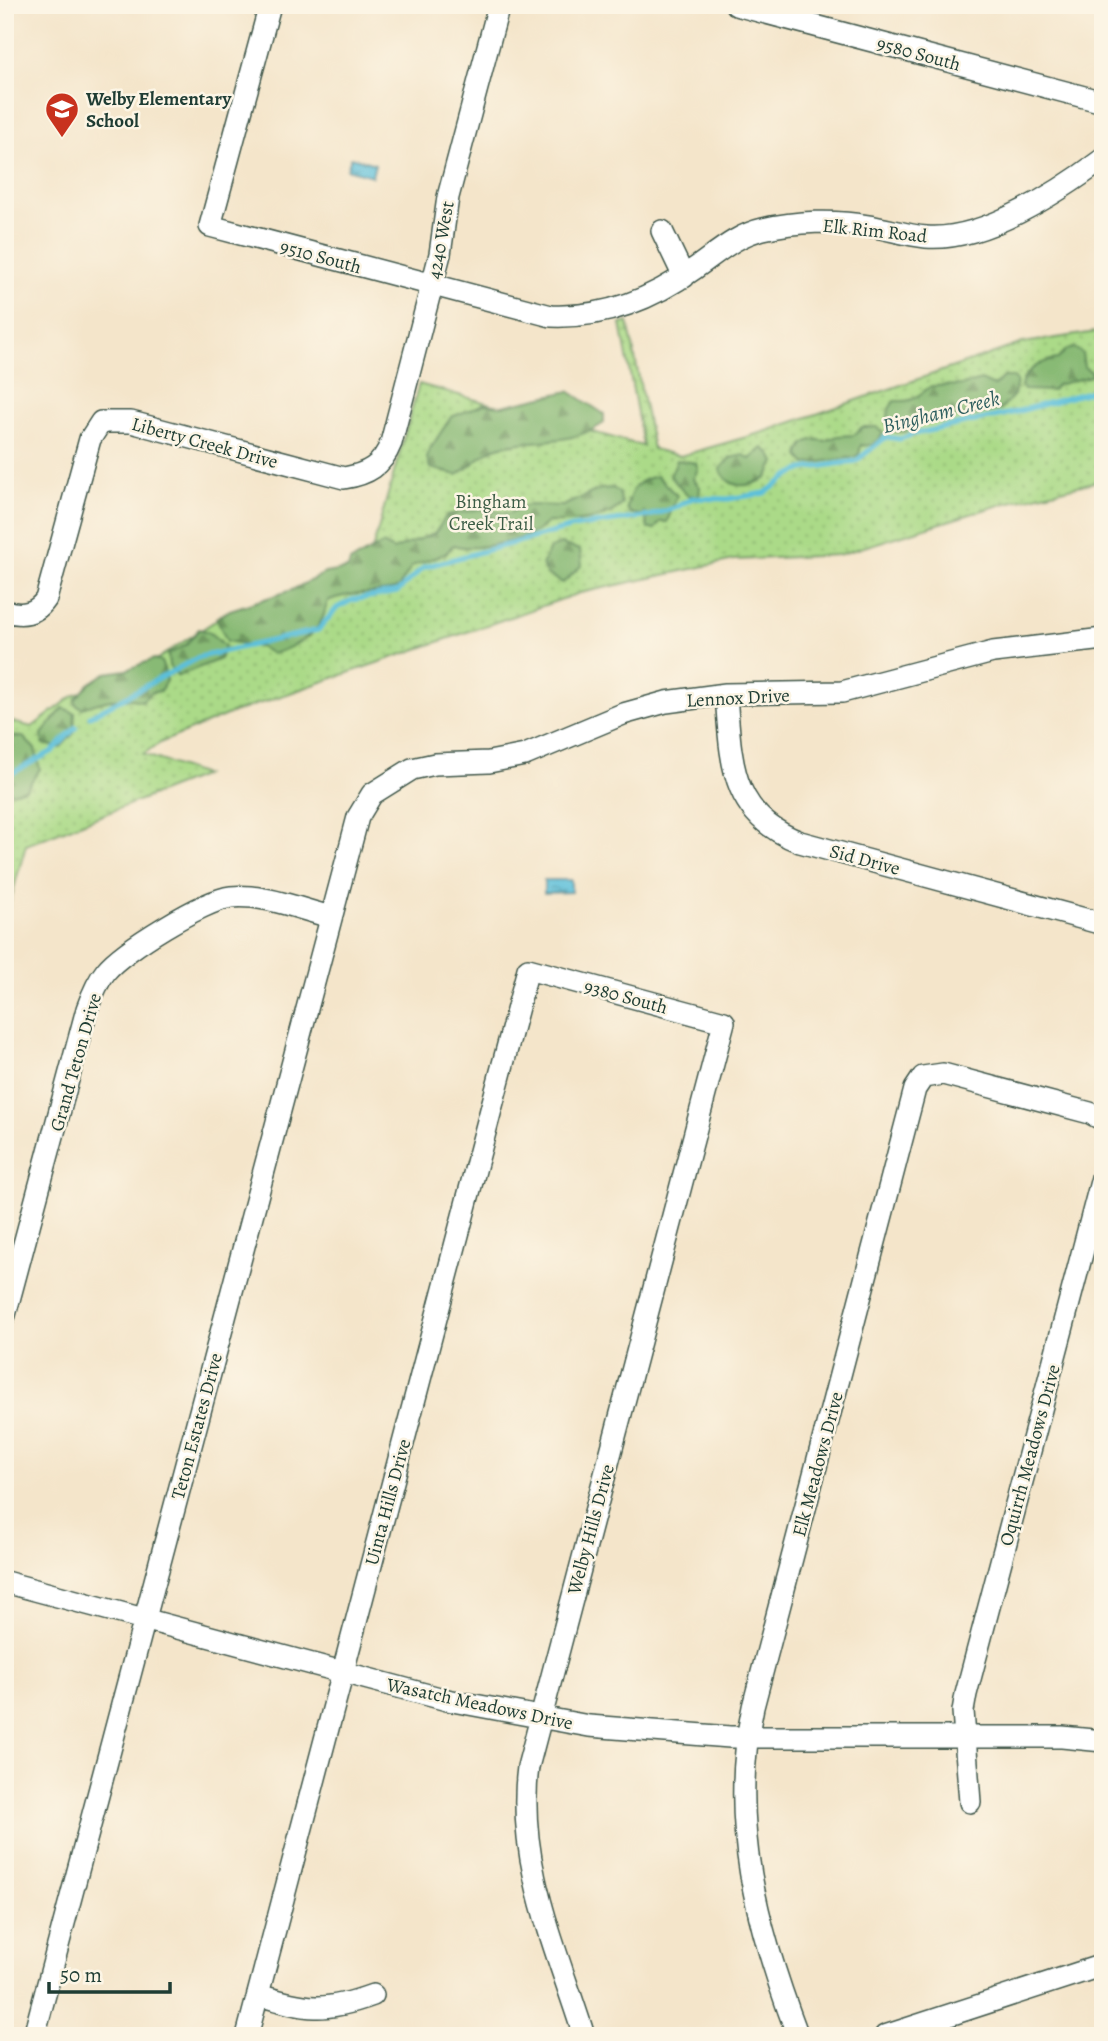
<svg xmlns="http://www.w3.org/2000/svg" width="1108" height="2041" viewBox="0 0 1108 2041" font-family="Alegreya,serif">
	<defs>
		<pattern id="grass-dots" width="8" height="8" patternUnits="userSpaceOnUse" patternTransform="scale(1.75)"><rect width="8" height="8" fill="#abda88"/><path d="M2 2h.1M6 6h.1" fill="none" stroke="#93bc76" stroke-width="1.8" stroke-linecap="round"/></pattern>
		<pattern id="forest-firs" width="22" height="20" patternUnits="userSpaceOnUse" patternTransform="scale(1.75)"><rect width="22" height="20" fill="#88ba74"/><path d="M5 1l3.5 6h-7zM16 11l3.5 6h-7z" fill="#6f9860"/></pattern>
		<pattern id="water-ripples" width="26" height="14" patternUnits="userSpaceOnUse" patternTransform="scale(1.75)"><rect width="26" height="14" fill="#5cc0db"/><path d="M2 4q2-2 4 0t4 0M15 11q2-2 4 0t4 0" fill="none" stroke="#4b9db2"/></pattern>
	</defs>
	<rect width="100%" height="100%" fill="#fcf5e5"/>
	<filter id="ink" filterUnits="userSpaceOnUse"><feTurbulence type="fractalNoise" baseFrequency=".0143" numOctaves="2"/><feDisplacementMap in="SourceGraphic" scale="14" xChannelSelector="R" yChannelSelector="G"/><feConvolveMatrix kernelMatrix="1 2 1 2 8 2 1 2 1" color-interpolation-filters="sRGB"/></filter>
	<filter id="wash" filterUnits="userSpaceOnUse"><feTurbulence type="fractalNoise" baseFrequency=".00686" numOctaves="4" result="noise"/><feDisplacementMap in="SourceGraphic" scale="28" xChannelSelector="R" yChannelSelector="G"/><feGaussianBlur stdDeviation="1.57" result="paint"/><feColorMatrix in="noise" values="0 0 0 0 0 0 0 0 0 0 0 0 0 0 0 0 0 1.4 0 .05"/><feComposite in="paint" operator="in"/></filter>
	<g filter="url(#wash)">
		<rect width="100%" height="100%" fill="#f4e5ca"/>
		<!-- grass -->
		<path fill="url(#grass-dots)" stroke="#658c5e" stroke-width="2" d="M628 322 653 449 680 456 764 432 1023 343 1103 331V480L1006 503 838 555 734 560 580 593 229 714 162 742 143 754 204 775 26 845 5 920V720L32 727 73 696 157 659 218 619 366 572 419 384 643 446 621 324Z"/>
		<!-- forest -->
		<path fill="url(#forest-firs)" stroke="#547c54" stroke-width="2" d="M1074 348 1082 353 1084 367 1092 372 1091 376 1057 385 1052 391 1024 390 1021 386C1023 370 1044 360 1058 359L1066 350Z
			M1003 377H1013L1017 381 1014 395 1000 410 938 420 929 416 906 432H896L887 424 889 409 894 401C916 402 915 397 931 386L963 385 981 380 994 386Z
			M569 391 604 414V423C569 447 535 437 498 447 482 452 472 467 457 475L430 468 427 458 430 449 451 417 484 404 502 406Z
			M862 427H877L883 433C878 443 872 447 861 445L859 454 854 457 806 464 799 456C801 442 811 437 824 441L838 436 854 435Z
			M763 448 770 453 775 462 767 478C747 488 729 490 720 469L730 458 744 455 750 459Z
			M677 460 696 463 698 469 693 479 700 487 699 497 687 495 670 476Z
			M657 476 677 496 667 522H660L655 529H648L645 516 630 513 627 508C630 490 637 479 657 476Z
			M613 488 619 492 622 504C605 522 571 523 548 522 543 525 540 530 535 532 519 541 470 552 454 545L445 554 412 566 399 587 393 590C372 595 347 592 328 601 325 607 325 615 321 621 313 638 289 649 272 654L260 647 227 641 216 618 230 610 292 590 325 573 348 569 350 562 383 544 393 550 435 533 447 515 480 509 509 513 526 505 563 506 600 489Z
			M561 544 580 550 582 565 563 583 546 574 542 565 550 548Z
			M199 629 209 632 225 646 220 659 178 676 169 666 168 654 186 645Z
			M154 659 161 661 167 679 160 691 151 693 142 701C119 695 103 702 82 708L76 705 75 700 89 684 106 673 126 670Z
			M63 708 75 713 74 733 60 748 43 744 42 734Z
			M5 736 23 737 35 749 40 769 26 789 12 793 5 787Z"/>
		<!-- water -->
		<path fill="url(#water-ripples)" stroke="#3e7e88" stroke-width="2" d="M351 157 375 164 372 176 347 169Z
			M544 880H571V892L544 893Z"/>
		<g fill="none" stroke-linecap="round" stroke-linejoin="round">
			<!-- stream -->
			<path stroke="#5cc0db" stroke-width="5" d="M90 716 199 657 318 630 337 608 352 600 397 592 424 567 573 527 649 516 675 508 692 498 728 499 765 493 790 475 803 469 856 461 886 437 900 439 914 434 1012 413 1103 388
				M5 777 53 751 76 727"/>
		</g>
	</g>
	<g filter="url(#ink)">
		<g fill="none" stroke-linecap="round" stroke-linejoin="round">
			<!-- minor casing -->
			<g stroke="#3f564a" stroke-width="24">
				<path id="minor" d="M270 5 210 226 551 316C604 318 651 300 694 269 716 254 736 235 763 229 796 221 835 220 869 226 888 229 906 235 926 237 982 242 1059 192 1103 159
					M736 5 1103 102
					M662 231 684 277
					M5 611C22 616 36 614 46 599L90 439 101 422H131L344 478C368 474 382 466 391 443L440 254 448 197 499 5
					M726 694C731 759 729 815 800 842L1103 924
					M5 1315 87 1009C92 995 97 982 106 971 123 950 204 900 231 897 265 894 299 909 331 917
					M5 1582 447 1700 589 1726 730 1737H1062L1103 1741
					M970 1802 963 1711 966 1694 1103 1174
					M258 1995C308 2009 323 2013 373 1995
					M34 2036 358 817 372 794 412 769 435 764 489 762 525 755 623 714 666 702 726 694 842 692 993 652 1103 639
					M247 2036 528 969 724 1022 528 1767C516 1861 556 1947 584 2036
					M798 2036C757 1928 728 1821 753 1707L915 1089 923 1077 943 1074 1090 1113 1103 1120
					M885 2036 1103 1965"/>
			</g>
			<!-- minor -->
			<use href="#minor" stroke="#fff" stroke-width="21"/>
		</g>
	</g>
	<!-- icons -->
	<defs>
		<g id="school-pin" transform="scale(1.75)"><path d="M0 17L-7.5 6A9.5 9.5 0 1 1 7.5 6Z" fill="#c8321e" stroke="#fcf5e5"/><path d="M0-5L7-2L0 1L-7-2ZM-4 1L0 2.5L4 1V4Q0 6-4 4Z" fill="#fff"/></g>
	</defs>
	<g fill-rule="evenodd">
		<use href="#school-pin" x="62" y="109"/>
	</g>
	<g text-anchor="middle" stroke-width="5" stroke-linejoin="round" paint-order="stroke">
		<!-- street labels -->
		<g font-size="19" fill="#1f3d34" stroke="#fcf5e5">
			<text transform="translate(919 53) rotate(15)" y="7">9580 South</text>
			<text transform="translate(875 230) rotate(6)" y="7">Elk Rim Road</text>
			<text transform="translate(440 240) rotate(-80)" y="7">4240 West</text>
			<text transform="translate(321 256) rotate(15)" y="7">9510 South</text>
			<text transform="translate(205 442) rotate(15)" y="7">Liberty Creek Drive</text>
			<text transform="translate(738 697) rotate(-3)" y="7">Lennox Drive</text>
			<text transform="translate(865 859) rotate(15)" y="7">Sid Drive</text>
			<text transform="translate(626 996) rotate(15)" y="7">9380 South</text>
			<text transform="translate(75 1062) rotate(-74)" y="7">Grand Teton Drive</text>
			<text transform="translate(196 1426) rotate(-75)" y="7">Teton Estates Drive</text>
			<text transform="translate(1029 1455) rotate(-75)" y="7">Oquirrh Meadows Drive</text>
			<text transform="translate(817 1464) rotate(-75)" y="7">Elk Meadows Drive</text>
			<text transform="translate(387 1502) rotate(-75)" y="7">Uinta Hills Drive</text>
			<text transform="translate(590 1529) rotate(-75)" y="7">Welby Hills Drive</text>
			<text transform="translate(480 1703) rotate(12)" y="7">Wasatch Meadows Drive</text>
		</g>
		<!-- poi labels -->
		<g font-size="19" font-weight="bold" fill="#1f3d34" stroke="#fcf5e5" text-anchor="start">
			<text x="86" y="105">Welby Elementary<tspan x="86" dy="22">School</tspan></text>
		</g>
		<!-- park labels -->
		<g font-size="19" fill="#3b5c45" stroke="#fcf5e5">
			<text x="491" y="508">Bingham<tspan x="491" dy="22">Creek Trail</tspan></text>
		</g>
		<!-- water labels -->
		<g font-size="21" font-style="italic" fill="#2e5e5e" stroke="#fcf5e5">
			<text transform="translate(941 412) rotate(-14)" y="7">Bingham Creek</text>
		</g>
	</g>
	<!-- margin -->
	<rect width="1108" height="2041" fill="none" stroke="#fcf5e5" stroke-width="28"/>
	<!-- scale -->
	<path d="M49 1982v10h121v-10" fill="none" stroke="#1f3d34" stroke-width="3.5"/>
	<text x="60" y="1982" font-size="21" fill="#1f3d34" stroke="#fcf5e5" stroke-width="5" paint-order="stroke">50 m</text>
</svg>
